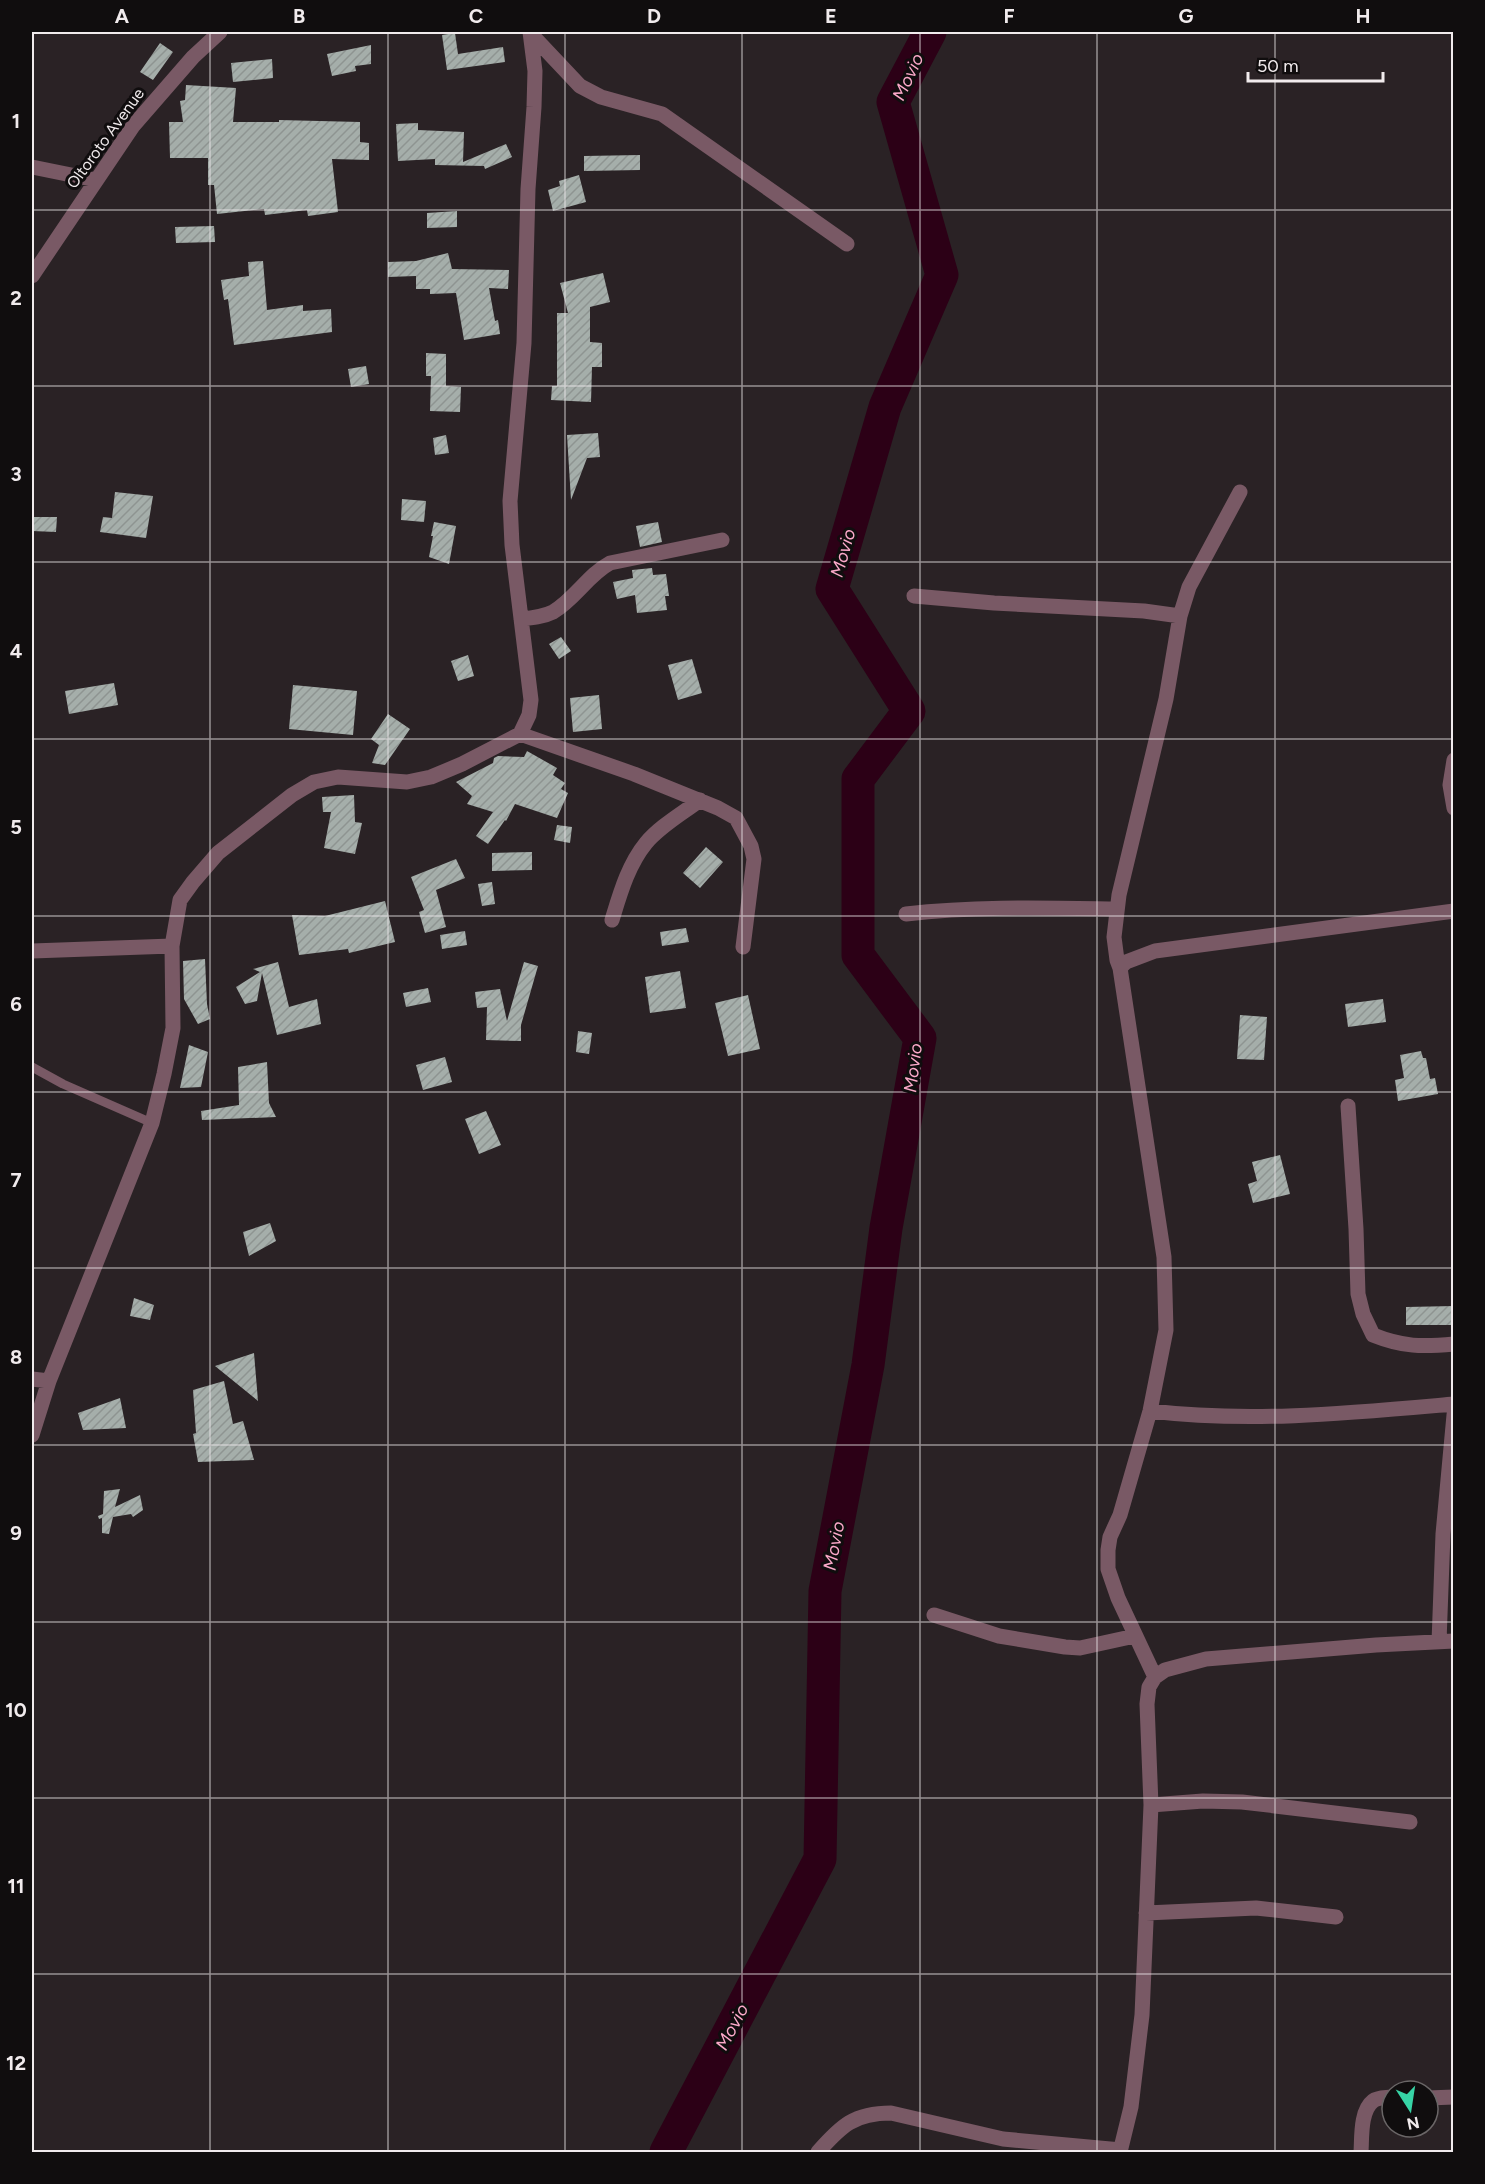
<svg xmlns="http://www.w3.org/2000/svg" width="1485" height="2184" viewBox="0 0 1485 2184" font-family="Figtree,sans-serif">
	<defs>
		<pattern id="building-hatch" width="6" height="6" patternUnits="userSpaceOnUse" patternTransform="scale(1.5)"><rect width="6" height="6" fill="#a5aeaa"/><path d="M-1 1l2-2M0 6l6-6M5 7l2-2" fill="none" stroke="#8e9491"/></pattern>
	</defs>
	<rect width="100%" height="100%" fill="#2a2225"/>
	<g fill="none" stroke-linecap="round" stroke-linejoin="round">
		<!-- river -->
		<path stroke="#2c0016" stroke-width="33" d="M666 2152 820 1859 825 1591 868 1365 886 1228 920 1038 858 955V779L909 711 832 589 885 407 942 275 893 102 930 32"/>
	</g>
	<!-- building -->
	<path fill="url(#building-hatch)" d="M455 33 458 54 503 47 505 62 447 70 442 35Z
		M160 43 173 52 153 80 140 72Z
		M371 45V64L355 66 356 71 332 76 327 54Z
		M272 59 273 78 233 82 231 63Z
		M186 85 236 88 233 122H279V120L360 122V142L369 143V160L332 159 338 212 308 216 307 210 265 215 264 209 217 214 214 185H208V158H170L169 122H183L180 101 185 100Z
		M418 123V130L464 132 463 162 506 144 512 157 485 169 484 166 435 165V159L398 161 396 124Z
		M640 155V170L584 171V156Z
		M579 175 586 202 553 211 548 190 560 186 559 181Z
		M457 211V227L427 228V213Z
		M214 226 215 242 176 243 175 227Z
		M448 253 452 269 509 270 508 289 489 288 495 321 498 320 500 334 464 340 456 293 430 294V289H416V276L388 277V262L416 261Z
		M263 261 267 310 303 305V311L331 309 332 332 234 345 228 299 224 300 221 280 249 276 248 262Z
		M603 273 610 302 590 307V342L602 343V367H592L591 402 551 400 552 386H557V313H568L560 283Z
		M426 353 446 354V386L461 387 460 412 430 411 431 376H426Z
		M366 366 369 384 351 387 348 369Z
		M598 433 600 457 587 458 571 500 567 435Z
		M446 435 449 453 435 455 433 438Z
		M115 492 153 496 146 538 100 532 103 517 112 518Z
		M402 499 426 501 424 522 401 520Z
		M32 517H57L56 532 32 531Z
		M434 522 456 526 449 564 429 557 433 536H431Z
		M658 522 662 542 640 547 636 526Z
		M652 568 653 575 666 574 669 596H665L667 610 637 613 635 595 617 599 613 582 633 578 632 570Z
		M561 637 571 651 559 659 549 644Z
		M468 655 474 676 458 681 451 661Z
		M692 659 702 693 678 700 668 665Z
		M114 683 118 705 69 714 65 691Z
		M293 685 357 691 353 735 289 729Z
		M599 695 602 729 573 732 570 698Z
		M388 714 410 729 385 765 372 763 379 745 371 739Z
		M527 751 557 768 553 775 565 783 561 789 568 793 557 818 515 804 506 821 505 820 488 844 476 836 493 812 467 804 472 796 456 782 493 763 494 758 498 756 524 757Z
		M354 795 355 822 362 823 355 854 324 848 331 812H323L322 797Z
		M557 825 572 827 570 843 554 840Z
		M706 847 723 862 700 888 683 873Z
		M532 852V870L492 871V853Z
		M456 859 465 878 436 890 446 927 425 933 419 912 424 910 411 877Z
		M492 882 495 904 482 906 478 884Z
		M385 901 395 942 349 953 348 949 299 955 292 915 325 916Z
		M686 928 689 942 662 946 660 932Z
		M465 931 467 945 442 949 440 935Z
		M205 959 207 1004 210 1019 198 1024 184 999 183 961Z
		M278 962 289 1007 317 999 321 1024 277 1035 262 973 257 1001 245 1004 236 987 260 972 253 969Z
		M524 962 538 966 521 1025V1041L486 1040 487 1007 477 1008 475 992 500 989 507 1021Z
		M680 971 686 1008 650 1013 645 977Z
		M428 988 431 1002 406 1007 403 993Z
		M748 995 760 1049 728 1056 715 1003Z
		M1383 999 1386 1022 1348 1027 1345 1004Z
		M1240 1015 1267 1017 1264 1060 1237 1059Z
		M578 1031 592 1033 589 1054 576 1052Z
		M189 1045 208 1052 201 1087 180 1088Z
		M1421 1051 1423 1058H1426L1430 1079 1435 1078 1438 1094 1398 1101 1395 1080 1404 1078 1400 1055Z
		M445 1057 452 1082 423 1090 416 1065Z
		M267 1062 269 1103 276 1117 202 1120 201 1111 239 1105 238 1067Z
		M486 1111 501 1145 479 1154 465 1119Z
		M1280 1155 1290 1194 1253 1203 1248 1184 1257 1181 1252 1162Z
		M270 1223 276 1241 249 1256 243 1232Z
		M134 1298 154 1305 150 1320 130 1316Z
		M1454 1306V1325H1406V1307Z
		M254 1353 258 1401 215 1366Z
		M224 1381 233 1424 243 1421 254 1460 198 1462 193 1434 196 1433 193 1390Z
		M120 1398 126 1428 83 1430 78 1413Z
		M120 1489 115 1507 140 1495 143 1510 133 1517 131 1514 113 1517 109 1534 102 1533V1518L99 1519 98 1516 103 1514 104 1491Z"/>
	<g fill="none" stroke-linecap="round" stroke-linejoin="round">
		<!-- service -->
		<path stroke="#795965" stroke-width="9" d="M32 1067 63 1084 152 1123"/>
		<!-- minor -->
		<path stroke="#795965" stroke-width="15" d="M531 34 580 86 601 97 662 114 847 244
			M32 167 96 180
			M32 276 133 126 193 57 220 32
			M914 596 994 603 1144 611 1180 616
			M521 619C532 618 543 617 553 612 575 599 588 575 610 563L722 540
			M520 734 634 774 718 808 736 818 751 846 754 859 743 947
			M1454 760 1450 785 1454 808
			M906 914C976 906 1046 908 1117 909
			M612 920C620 894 628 865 646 843 660 826 683 813 700 800
			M32 951 172 946
			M1120 968 1117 960 1114 937 1119 895 1166 699 1180 616 1189 587 1240 492
			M1348 1106 1356 1229 1358 1294 1363 1314 1373 1335C1403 1347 1422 1347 1454 1344
			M32 1379 49 1381
			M1150 1411C1252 1423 1352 1413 1454 1404
			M32 1435 49 1381 152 1123 164 1074 173 1028 172 946 180 900 193 882 218 853 292 795 314 782 338 777 407 782 431 777 462 764 520 734 529 715 531 700 512 545 510 501 524 343 528 189 534 107 535 71 530 32
			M934 1615 999 1636 1065 1647 1080 1648 1135 1636
			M1439 1642 1443 1534 1454 1415
			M1155 1677 1118 1598 1108 1569V1550L1110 1537 1120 1515 1150 1411 1166 1330 1164 1257 1120 968 1126 962 1155 951 1454 911
			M1151 1805 1203 1801 1242 1802 1410 1822
			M1146 1913 1256 1908 1336 1917
			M1428 2098 1454 2097
			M818 2152C841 2126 854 2113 891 2113L1003 2139 1121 2150
			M1120 2152 1131 2107 1142 2015 1151 1805 1147 1704 1149 1687 1155 1677 1165 1670 1206 1659 1376 1645 1454 1641
			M1361 2152C1362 2138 1360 2111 1373 2101 1378 2097 1386 2098 1392 2097"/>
	</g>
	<!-- grid -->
	<path fill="none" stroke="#f1ebed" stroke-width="1.5" stroke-opacity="0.55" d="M210 32V2152M388 32V2152M565 32V2152M742 32V2152M920 32V2152M1097 32V2152M1275 32V2152M32 210H1454M32 386H1454M32 562H1454M32 739H1454M32 916H1454M32 1092H1454M32 1268H1454M32 1445H1454M32 1622H1454M32 1798H1454M32 1974H1454"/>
	<g text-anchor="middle" stroke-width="6" stroke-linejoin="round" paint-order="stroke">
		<!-- street labels -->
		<g font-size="16" fill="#f1ebed" stroke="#100d0e">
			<text transform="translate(105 138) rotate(-54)" y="6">Oltoroto Avenue</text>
		</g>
		<!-- water labels -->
		<g font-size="18" font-style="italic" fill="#fba9c9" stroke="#100d0e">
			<text transform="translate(908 77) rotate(-65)" y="6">Movio</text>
			<text transform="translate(843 553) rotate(-74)" y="6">Movio</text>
			<text transform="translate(913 1068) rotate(-83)" y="6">Movio</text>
			<text transform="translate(834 1546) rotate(-79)" y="6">Movio</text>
			<text transform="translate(732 2027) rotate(-62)" y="6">Movio</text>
		</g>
	</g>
	<!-- border -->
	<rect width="1485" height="2184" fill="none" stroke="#100d0e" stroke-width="66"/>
	<!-- north arrow -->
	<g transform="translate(1410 2109) rotate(168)"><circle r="28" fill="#100d0e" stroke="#6a6667" stroke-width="1.5"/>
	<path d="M0-4.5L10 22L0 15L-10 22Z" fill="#37d4a6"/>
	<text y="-9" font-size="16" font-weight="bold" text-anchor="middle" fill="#f1ebed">N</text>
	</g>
	<!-- scale -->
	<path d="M1248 72v9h135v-9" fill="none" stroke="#f1ebed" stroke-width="3"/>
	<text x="1257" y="72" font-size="18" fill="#f1ebed" stroke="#100d0e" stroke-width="4.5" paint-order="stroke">50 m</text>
	<rect x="33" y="33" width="1419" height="2118" fill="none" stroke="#f1ebed" stroke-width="2"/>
	<g font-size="20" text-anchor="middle" font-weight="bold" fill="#f1ebed">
		<text x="122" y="23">A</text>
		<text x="299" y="23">B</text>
		<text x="476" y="23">C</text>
		<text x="654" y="23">D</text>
		<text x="831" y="23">E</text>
		<text x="1009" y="23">F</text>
		<text x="1186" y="23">G</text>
		<text x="1363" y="23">H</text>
		<text x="16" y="128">1</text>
		<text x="16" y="305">2</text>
		<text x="16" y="481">3</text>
		<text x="16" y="658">4</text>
		<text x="16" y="834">5</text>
		<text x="16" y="1011">6</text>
		<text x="16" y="1187">7</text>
		<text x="16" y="1364">8</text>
		<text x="16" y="1540">9</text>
		<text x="16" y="1717">10</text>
		<text x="16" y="1893">11</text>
		<text x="16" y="2070">12</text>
	</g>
</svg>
